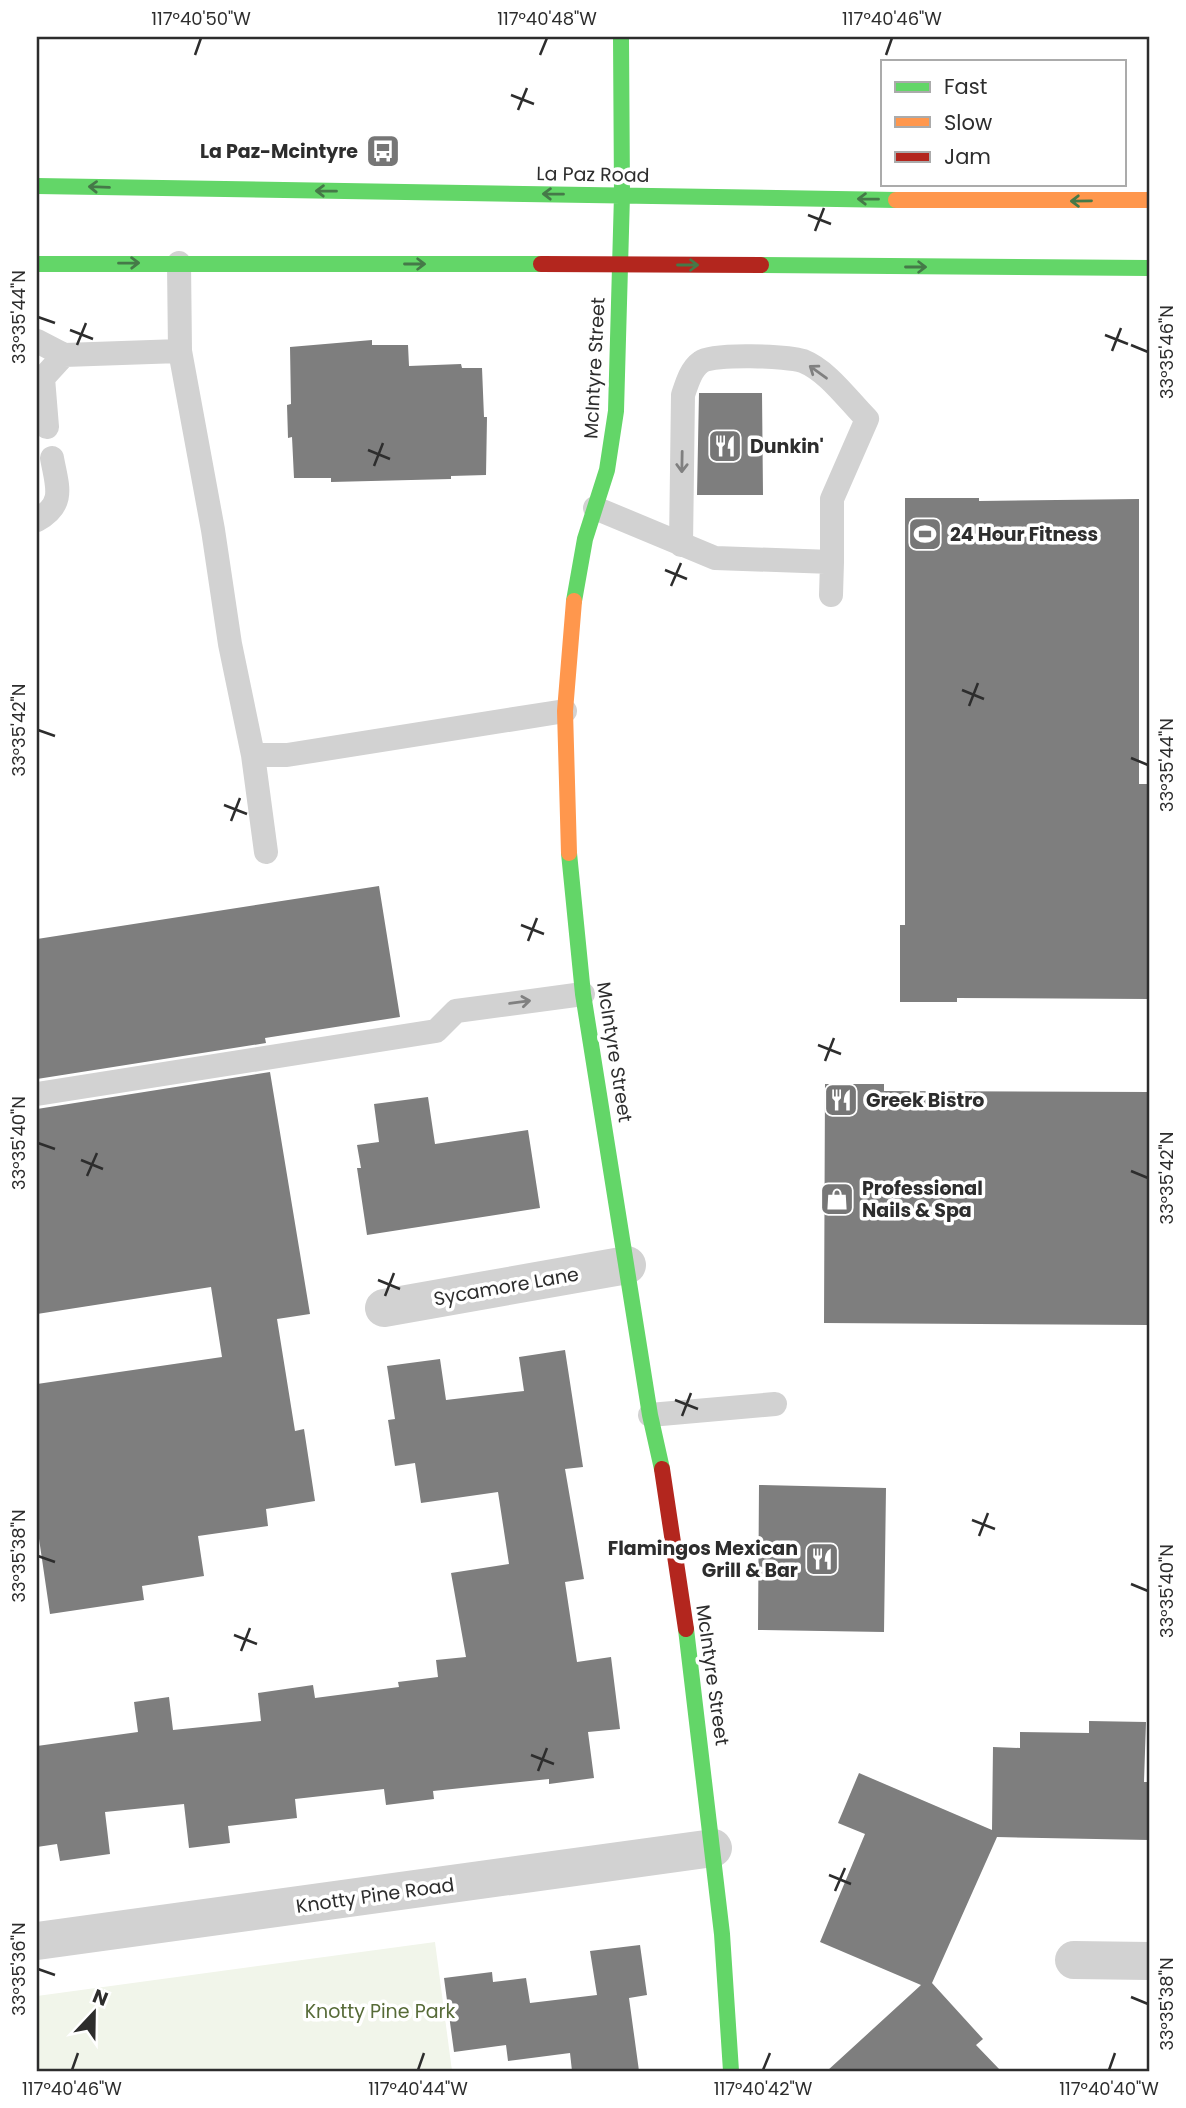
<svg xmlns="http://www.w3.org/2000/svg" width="1186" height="2108" viewBox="0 0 1186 2108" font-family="Poppins,sans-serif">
	<rect width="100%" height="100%" fill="#fff"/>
	<!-- green -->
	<path fill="#f1f5ea" d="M435 1942 452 2071H37V1996Z"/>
	<!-- building -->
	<path fill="#7e7e7e" d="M372 340V345H408L409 366 461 364 462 368H482L484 417H487L486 475 451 476V479L331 482V478H294L292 437 288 438 287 405 291 404 290 347Z
		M699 393H762L763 495H697Z
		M905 498H979V501L1139 499V784H1149V999L957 998V1002H900V925H905Z
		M379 886 400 1017 265 1038 266 1043 37 1079V939Z
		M270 1072 310 1314 277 1319 295 1431 304 1429 315 1501 266 1509 268 1526 198 1536 204 1576 142 1586 144 1600 50 1614 37 1525V1384L222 1357 211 1287 37 1314V1109Z
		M825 1084H884V1091L1149 1092V1325L824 1323Z
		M428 1097 435 1144 528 1130 540 1208 367 1235 357 1168H361L357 1145 379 1142 374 1104Z
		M565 1350 583 1467 565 1469 584 1579 565 1582 577 1662 611 1657 620 1729 588 1732 594 1778 549 1784V1779L433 1791 434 1799 386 1805 384 1789 295 1799 297 1818 228 1826 230 1843 189 1848 184 1804 105 1812 110 1854 60 1861 57 1844 37 1847V1746L138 1732 134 1702 169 1697 173 1730 261 1721 258 1693 313 1685 315 1698 399 1687 398 1682 438 1677 436 1660 466 1657 451 1573 509 1564 498 1492 421 1503 415 1463 395 1466 388 1420 395 1419 387 1366 440 1359 446 1400 524 1391 519 1357Z
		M759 1485 886 1488 884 1632 758 1630Z
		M1089 1721 1146 1722 1144 1782H1149V1840L997 1837 932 1983 983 2039 976 2045 1001 2071H827L921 1985 820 1942 865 1834 838 1823 859 1773 992 1830 993 1747 1020 1748V1732L1089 1733Z
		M640 1945 647 1995 629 1998 639 2071H572L570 2053 508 2061 506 2045 454 2052 444 1978 492 1972 493 1982 526 1978 530 2003 597 1995 590 1951Z"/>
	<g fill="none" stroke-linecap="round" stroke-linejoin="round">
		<!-- lane -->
		<path stroke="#d2d2d2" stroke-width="24" d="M179 263 180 351 213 530 230 644 253 755 266 852
			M37 341 64 355 43 378 47 427
			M64 355 180 351
			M595 508 715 558 832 562V499L867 419C848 400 828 371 803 361 788 356 713 353 701 362 691 369 687 383 683 395L681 545
			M37 520C66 504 57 486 52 458
			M831 595 832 562
			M253 755H287L565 711
			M37 1094 436 1031 456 1011 583 994
			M650 1415 775 1404"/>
		<!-- street -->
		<path stroke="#d2d2d2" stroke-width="38" d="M384 1308 627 1265
			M37 1941 713 1848
			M1074 1960 1149 1961"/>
		<!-- fast -->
		<path stroke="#63d668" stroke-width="16" d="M37 186 896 200
			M37 264H541
			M761 265 1149 268
			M574 601 585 539 607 470 616 411 622 195 621 37
			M569 853 583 994 650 1415 662 1469
			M686 1629 722 1934 731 2071"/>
		<!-- slow -->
		<path stroke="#ff974d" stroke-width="16" d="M896 200H1149
			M569 853 565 711 574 601"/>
		<!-- jam -->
		<path stroke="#b3261e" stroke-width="16" d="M541 264 761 265
			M662 1469 686 1629"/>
	</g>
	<!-- one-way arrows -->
	<defs><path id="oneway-shaft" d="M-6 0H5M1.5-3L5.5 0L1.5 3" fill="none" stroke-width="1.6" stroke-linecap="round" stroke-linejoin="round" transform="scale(1.75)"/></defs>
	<g stroke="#457948">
		<use href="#oneway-shaft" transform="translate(99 187) rotate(-178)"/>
		<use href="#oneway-shaft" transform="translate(326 191) rotate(-179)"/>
		<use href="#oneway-shaft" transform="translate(553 194) rotate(-179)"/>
		<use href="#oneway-shaft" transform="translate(868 199) rotate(-179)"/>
		<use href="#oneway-shaft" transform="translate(1081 201) rotate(179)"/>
		<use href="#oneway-shaft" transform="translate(129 263) rotate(-1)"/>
		<use href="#oneway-shaft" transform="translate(415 264)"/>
		<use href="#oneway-shaft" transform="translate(688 265)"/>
		<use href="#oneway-shaft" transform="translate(916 267)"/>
	</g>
	<g stroke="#808080">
		<use href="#oneway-shaft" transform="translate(818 372) rotate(-144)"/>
		<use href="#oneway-shaft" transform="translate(682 462) rotate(91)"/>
		<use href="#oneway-shaft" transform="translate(520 1002) rotate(-8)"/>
	</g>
	<!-- ticks -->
	<path fill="none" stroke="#2d2d2d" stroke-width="2.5" d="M195 55 201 38M540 55 547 38M886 55 892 38M511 95 534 104M518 110 527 88M808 215 831 224M815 231 824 208M38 317 55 323M70 330 93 339M1105 335 1128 344M77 345 86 323M1131 345 1148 352M1112 351 1121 328M368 450 390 459M374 466 383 443M665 570 687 579M671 586 681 563M962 690 984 699M969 706 978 683M38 730 55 736M1131 758 1148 765M224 805 247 814M231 821 240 798M521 925 544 934M528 941 537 918M818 1045 841 1054M825 1061 834 1038M38 1143 55 1149M81 1160 103 1169M1131 1171 1148 1178M87 1176 97 1153M378 1280 400 1289M385 1296 394 1273M675 1400 698 1409M682 1416 691 1393M972 1520 995 1529M979 1536 988 1513M38 1556 55 1562M1131 1584 1148 1591M234 1635 257 1644M241 1651 250 1628M531 1755 554 1764M538 1771 547 1748M829 1875 851 1884M835 1891 845 1868M38 1969 55 1975M1131 1997 1148 2004M72 2070 78 2053M418 2070 424 2053M763 2070 770 2053M1109 2070 1115 2053"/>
	<!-- icons -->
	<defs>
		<g id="bus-square" transform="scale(1.75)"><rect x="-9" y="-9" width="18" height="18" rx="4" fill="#767676" stroke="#fff"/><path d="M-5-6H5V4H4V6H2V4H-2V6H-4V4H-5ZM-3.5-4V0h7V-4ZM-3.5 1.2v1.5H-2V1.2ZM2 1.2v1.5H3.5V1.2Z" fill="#fff"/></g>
		<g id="restaurant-square" transform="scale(1.75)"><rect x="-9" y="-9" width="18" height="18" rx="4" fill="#767676" stroke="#fff"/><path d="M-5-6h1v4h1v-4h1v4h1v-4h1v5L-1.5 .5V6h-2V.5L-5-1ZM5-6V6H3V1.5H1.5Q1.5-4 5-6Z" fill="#fff"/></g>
		<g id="stadium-square" transform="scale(1.75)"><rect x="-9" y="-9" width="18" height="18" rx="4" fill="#767676" stroke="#fff"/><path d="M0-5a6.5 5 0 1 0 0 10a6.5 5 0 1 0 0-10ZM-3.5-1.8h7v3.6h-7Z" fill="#fff"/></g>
		<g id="shop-square" transform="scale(1.75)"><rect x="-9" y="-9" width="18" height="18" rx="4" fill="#767676" stroke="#fff"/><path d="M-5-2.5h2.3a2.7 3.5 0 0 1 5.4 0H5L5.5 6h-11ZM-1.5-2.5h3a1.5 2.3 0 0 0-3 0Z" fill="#fff"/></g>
	</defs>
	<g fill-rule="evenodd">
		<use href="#bus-square" x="383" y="151"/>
		<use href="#restaurant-square" x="725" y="446"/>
		<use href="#stadium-square" x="925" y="534"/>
		<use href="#restaurant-square" x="841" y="1100"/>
		<use href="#shop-square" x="837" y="1199"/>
		<use href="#restaurant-square" x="822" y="1559"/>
	</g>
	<g text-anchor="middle" stroke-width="7" stroke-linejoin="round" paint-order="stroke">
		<!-- poi labels -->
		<g font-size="19" font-weight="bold" fill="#2d2d2d" stroke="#fff" text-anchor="start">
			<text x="358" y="158" text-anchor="end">La Paz-Mcintyre</text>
			<text x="750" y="453">Dunkin'</text>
			<text x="950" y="541">24 Hour Fitness</text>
			<text x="866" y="1107">Greek Bistro</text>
			<text x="862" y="1195">Professional<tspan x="862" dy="22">Nails &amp; Spa</tspan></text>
			<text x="798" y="1555" text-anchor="end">Flamingos Mexican<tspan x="798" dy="22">Grill &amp; Bar</tspan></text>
		</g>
		<!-- street labels -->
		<g font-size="19" fill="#2d2d2d" stroke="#fff">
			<text transform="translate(593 174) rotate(1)" y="7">La Paz Road</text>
			<text transform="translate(594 368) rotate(-87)" y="7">McIntyre Street</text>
			<text transform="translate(615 1052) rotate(81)" y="7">McIntyre Street</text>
			<text transform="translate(506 1286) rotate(-10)" y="7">Sycamore Lane</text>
			<text transform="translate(713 1675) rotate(82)" y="7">McIntyre Street</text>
			<text transform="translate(375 1895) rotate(-8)" y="7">Knotty Pine Road</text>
		</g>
		<!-- park labels -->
		<g font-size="19" fill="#576b38" stroke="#fff">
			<text x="380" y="2018">Knotty Pine Park</text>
		</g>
	</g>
	<!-- border -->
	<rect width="1186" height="2108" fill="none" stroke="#ffffff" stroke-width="77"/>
	<!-- legend -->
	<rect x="881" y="60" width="245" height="126" fill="#ffffff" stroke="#ababab" stroke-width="2"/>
	<rect x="895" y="82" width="35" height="10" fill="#63d668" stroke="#ababab" stroke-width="2"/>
	<text x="944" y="94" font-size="21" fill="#2d2d2d">Fast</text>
	<rect x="895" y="117" width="35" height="10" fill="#ff974d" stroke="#ababab" stroke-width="2"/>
	<text x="944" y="130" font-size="21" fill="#2d2d2d">Slow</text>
	<rect x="895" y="152" width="35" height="10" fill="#b3261e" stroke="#ababab" stroke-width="2"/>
	<text x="944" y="164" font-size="21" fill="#2d2d2d">Jam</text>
	<!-- north arrow -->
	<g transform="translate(94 2013) rotate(22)" stroke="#ffffff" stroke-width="5" paint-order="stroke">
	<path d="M0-5L12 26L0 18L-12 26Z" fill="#2d2d2d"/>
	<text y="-10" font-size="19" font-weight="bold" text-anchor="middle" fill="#2d2d2d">N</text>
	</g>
	<rect x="38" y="38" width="1110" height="2032" fill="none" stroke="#2d2d2d" stroke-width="2.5"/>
	<g font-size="18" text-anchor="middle" fill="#2d2d2d">
		<text x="201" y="25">117°40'50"W</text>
		<text x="547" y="25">117°40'48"W</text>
		<text x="892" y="25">117°40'46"W</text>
		<text transform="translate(19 317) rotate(-90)" y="6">33°35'44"N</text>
		<text transform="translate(1167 352) rotate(-90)" y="6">33°35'46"N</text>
		<text transform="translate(19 730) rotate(-90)" y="6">33°35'42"N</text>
		<text transform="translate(1167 765) rotate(-90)" y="6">33°35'44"N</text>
		<text transform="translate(19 1143) rotate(-90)" y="6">33°35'40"N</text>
		<text transform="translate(1167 1178) rotate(-90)" y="6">33°35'42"N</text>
		<text transform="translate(19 1556) rotate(-90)" y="6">33°35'38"N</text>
		<text transform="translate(1167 1591) rotate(-90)" y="6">33°35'40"N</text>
		<text transform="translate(19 1969) rotate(-90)" y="6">33°35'36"N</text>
		<text transform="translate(1167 2004) rotate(-90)" y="6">33°35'38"N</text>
		<text x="72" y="2095">117°40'46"W</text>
		<text x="418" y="2095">117°40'44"W</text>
		<text x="763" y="2095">117°40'42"W</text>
		<text x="1109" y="2095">117°40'40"W</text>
	</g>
</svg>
